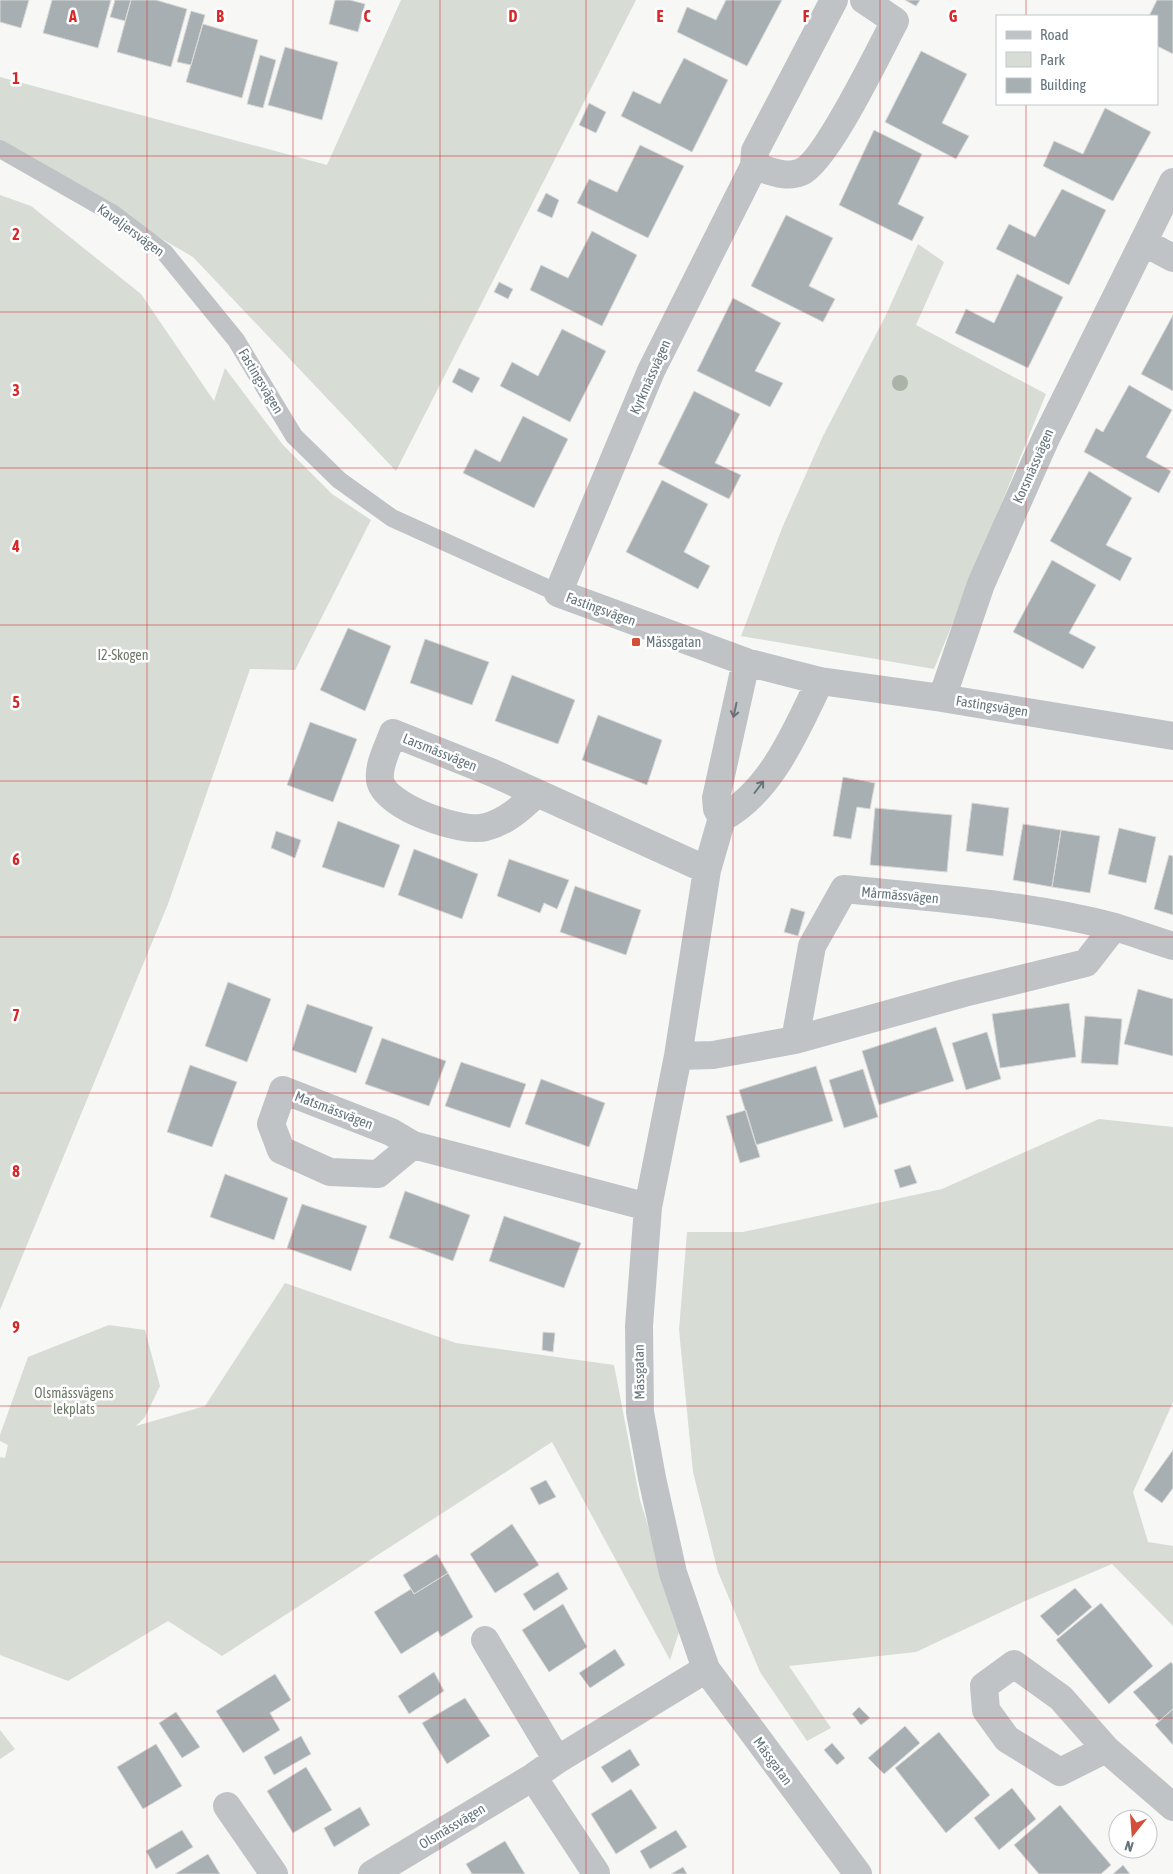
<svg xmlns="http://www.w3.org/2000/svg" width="1173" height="1874" viewBox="0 0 1173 1874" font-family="'Asap Condensed',sans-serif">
	<rect width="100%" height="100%" fill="#f7f7f5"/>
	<!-- green -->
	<path fill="#d7dcd4" d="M401 0H636L396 471 193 257 0 145V77L327 165Z
		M0 195 31 206 141 294 214 401 225 368 283 445 332 494 371 520 295 670 250 669 168 904 0 1310Z
		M918 244 944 262 916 325 1046 394 934 669 741 636 782 528 823 436 885 317Z
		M1099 1119 1173 1127V1402L1133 1492 1148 1542 1173 1546V1626L1112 1564 1025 1601 916 1652 789 1666 831 1728 807 1741 760 1672 718 1572 693 1472 679 1330 687 1232H743L942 1189Z
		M285 1283 456 1343 614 1365 640 1500 680 1629 670 1660 552 1442 222 1656 168 1621 68 1681 0 1655V1457L5 1458 8 1445 0 1441V1435L28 1357 109 1325 145 1330 160 1386 145 1417 136 1426 205 1406Z
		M0 1730 15 1749 0 1759Z"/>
	<!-- building -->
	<path fill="#a7afb3" stroke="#d9d9d7" d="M0 0H29L21 28 0 22Z
		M52 0H111L98 48 43 33Z
		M115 0H131L125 21 110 17Z
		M131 0H156L187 9 171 67 117 52Z
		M335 0H350L365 4 358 32 329 24Z
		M726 0H782L747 66 677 32 687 7 716 20Z
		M905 0H920L916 6Z
		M1157 0H1173V54L1157 46V16H1149Z
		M191 11 205 15 191 65 177 62Z
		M203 24 258 40 242 98 186 82Z
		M285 47 338 62 322 120 268 105Z
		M921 51 967 74 942 123 969 136 956 159 885 122Z
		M260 55 276 60 263 108 247 104Z
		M684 58 728 80 692 152 621 116 633 91 660 104Z
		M589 103 606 112 596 133 579 125Z
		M1105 108 1151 132 1113 201 1043 166 1054 141 1083 154Z
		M874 130 922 154 898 204 924 217 912 241 839 205Z
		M640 145 684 166 648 238 577 203 589 179 617 192Z
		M1062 189 1106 210 1069 285 996 249 1009 224 1035 237Z
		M546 193 559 200 552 218 537 211Z
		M786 215 833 238 809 286 835 299 823 322 751 286Z
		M592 231 637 255 602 326 530 290 541 265 568 278Z
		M1017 274 1063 297 1028 368 955 333 966 309 994 323Z
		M499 282 513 289 508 299 494 292Z
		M733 298 781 323 755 371 783 383 770 407 697 371Z
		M1173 315V391L1141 374Z
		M562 329 606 351 570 422 500 386 512 362 538 376Z
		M459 368 480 378 472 393 452 382Z
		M1129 385 1172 410 1146 457 1171 471 1159 493 1084 452 1096 428 1103 432Z
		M694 391 740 414 715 463 741 475 729 499 658 464Z
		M523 416 568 439 534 508 463 473 475 449 500 462Z
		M1089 471 1132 498 1106 545 1132 558 1120 581 1050 541Z
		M662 480 708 504 684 552 710 566 698 589 626 552Z
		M1052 560 1096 585 1069 633 1096 647 1083 669 1013 632Z
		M348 628 391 646 365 711 320 690Z
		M425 639 489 662 472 705 410 683Z
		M512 675 575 700 558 744 495 721Z
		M598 715 662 740 647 785 582 760Z
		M310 722 357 739 333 802 287 785Z
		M843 777 875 783 870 809 857 807 851 839 833 836Z
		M972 803 1009 808 1003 856 966 851Z
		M875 808 952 815 947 872 870 865Z
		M338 821 400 845 384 888 322 867Z
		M1023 824 1061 830 1052 887 1013 880Z
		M1119 828 1156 837 1146 883 1108 874Z
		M1061 830 1100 836 1090 893 1052 887Z
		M276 831 301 840 295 858 271 848Z
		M414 849 478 874 462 919 398 895Z
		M1169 855 1173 856V915L1154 909Z
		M509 859 569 880 557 909 544 903 540 913 497 896Z
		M575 886 641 910 626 955 560 932Z
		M791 908 805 912 798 936 784 932Z
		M228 982 271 999 247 1062 205 1046Z
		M1138 989 1173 999V1056L1124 1044Z
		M1069 1003 1076 1057 1000 1068 992 1014Z
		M307 1004 373 1027 356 1073 292 1050Z
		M1085 1016 1122 1019 1118 1065 1081 1063Z
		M936 1027 954 1081 879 1105 862 1051Z
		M987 1032 1001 1079 966 1090 952 1043Z
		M382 1038 446 1061 429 1106 365 1084Z
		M461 1062 526 1084 510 1128 445 1106Z
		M190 1065 237 1082 212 1147 167 1132Z
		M816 1066 833 1121 756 1145 739 1090Z
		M863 1069 878 1117 844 1128 829 1080Z
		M541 1079 605 1103 589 1147 525 1124Z
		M746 1110 760 1157 740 1163 726 1116Z
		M910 1165 917 1183 900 1188 894 1170Z
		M225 1174 288 1198 274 1240 210 1217Z
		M405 1191 470 1215 453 1261 389 1238Z
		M302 1204 367 1226 351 1271 287 1248Z
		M504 1216 581 1243 564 1288 489 1261Z
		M543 1332 555 1333 553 1352 542 1350Z
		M1173 1450V1488L1162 1503 1144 1490Z
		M546 1480 556 1497 539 1505 530 1488Z
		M512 1524 539 1565 495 1593 470 1554Z
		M437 1554 448 1573 414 1594 403 1575Z
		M558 1572 568 1589 534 1611 523 1594Z
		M448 1573 473 1617 441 1637 438 1631 401 1654 374 1612 411 1589 414 1594Z
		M1075 1588 1092 1607 1058 1636 1040 1616Z
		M1101 1603 1153 1666 1109 1704 1056 1640Z
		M563 1604 587 1647 549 1672 522 1630Z
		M615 1649 625 1665 590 1688 579 1673Z
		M1171 1662 1173 1665V1709L1159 1721 1133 1692Z
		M434 1672 444 1691 409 1714 398 1696Z
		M275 1674 291 1700 270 1713 280 1730 243 1753 216 1711Z
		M465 1698 490 1736 447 1764 422 1723Z
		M859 1707 870 1718 861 1725 852 1714Z
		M1173 1709V1745L1155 1725Z
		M176 1712 200 1747 182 1758 159 1723Z
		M905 1726 920 1743 884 1774 868 1758Z
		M939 1732 990 1795 946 1833 895 1768Z
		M301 1736 311 1754 274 1775 264 1757Z
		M832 1743 845 1758 837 1765 824 1750Z
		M156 1744 182 1786 143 1809 117 1767Z
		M630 1749 640 1765 612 1783 601 1767Z
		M306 1767 332 1810 293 1833 267 1791Z
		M1012 1788 1036 1819 999 1850 974 1818Z
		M631 1789 657 1828 616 1854 591 1814Z
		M1060 1805 1111 1865 1101 1874H1039L1014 1845Z
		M360 1807 370 1825 334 1847 324 1828Z
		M182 1830 193 1847 156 1869 146 1851Z
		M676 1830 687 1847 650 1869 640 1851Z
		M505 1841 525 1874H472L466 1864Z
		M208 1854 220 1874H175Z
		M1123 1865 1130 1874H1113Z
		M683 1867 687 1874H671Z"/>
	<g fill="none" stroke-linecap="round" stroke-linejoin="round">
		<!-- service -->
		<path stroke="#bfc3c6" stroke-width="18" d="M0 149 112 213 165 253 236 340 294 436 339 480 392 518 558 593"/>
		<!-- minor -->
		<path stroke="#bfc3c6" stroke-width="28" d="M834 0 755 151 754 166 651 371 558 593 746 662 820 681 942 698 1173 736
			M754 166C769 170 785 179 801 172 826 162 880 49 895 21L864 0
			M1143 242 1173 258
			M746 662 716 798 717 809 722 818 707 870 678 1056 648 1207 639 1326 640 1412 652 1478 673 1573 706 1669 858 1874
			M942 698 981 584 1046 438 1173 182
			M536 794C521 808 506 822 486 827 463 834 384 807 380 780 378 765 388 747 393 733L493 773 707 870
			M722 818C772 791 796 730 820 681
			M795 1040 812 946 844 889C934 898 1027 904 1115 927 1134 933 1154 940 1173 946
			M678 1056 713 1055 795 1040 964 993 1086 963 1114 927
			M413 1145 378 1174 330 1172 281 1150 271 1124 283 1090 391 1132 413 1145 648 1207
			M485 1640 557 1760
			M1106 1749 1060 1772 1007 1739 986 1710 984 1686 1014 1664 1061 1698 1106 1749 1173 1807
			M533 1777 596 1873
			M227 1806 274 1874
			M372 1874 533 1777 557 1760 706 1669"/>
	</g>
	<!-- trees -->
	<circle fill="#abb2a7" cx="900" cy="383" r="8"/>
	<!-- one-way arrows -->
	<defs><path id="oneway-shaft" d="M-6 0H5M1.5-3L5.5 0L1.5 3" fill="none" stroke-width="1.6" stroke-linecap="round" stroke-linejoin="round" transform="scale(1.25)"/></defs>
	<g stroke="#65757d">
		<use href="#oneway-shaft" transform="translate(735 710) rotate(102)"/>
		<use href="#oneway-shaft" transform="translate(759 787) rotate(-53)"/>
	</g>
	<!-- grid -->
	<path fill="none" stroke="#d62828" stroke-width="1" stroke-opacity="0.55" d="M147 0V1874M293 0V1874M440 0V1874M586 0V1874M733 0V1874M880 0V1874M1026 0V16M1026 104V1874M0 156H1173M0 312H1173M0 468H1173M0 625H1173M0 781H1173M0 937H1173M0 1093H1173M0 1249H1173M0 1406H1173M0 1562H1173M0 1718H1173"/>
	<!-- markers -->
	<rect fill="#d34f39" stroke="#fff" stroke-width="2" x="631" y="637" width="10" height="10" rx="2.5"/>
	<g text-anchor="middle" stroke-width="5" stroke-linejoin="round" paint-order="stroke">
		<!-- street labels -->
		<g font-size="14" fill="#65757d" stroke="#fff">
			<text transform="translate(131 230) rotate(36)" y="5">Kavaljersvägen</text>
			<text transform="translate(650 377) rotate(-66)" y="5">Kyrkmässvägen</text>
			<text transform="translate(261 381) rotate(59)" y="5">Fastingsvägen</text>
			<text transform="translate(1033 466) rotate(-66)" y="5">Korsmässvägen</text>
			<text transform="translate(601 609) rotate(20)" y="5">Fastingsvägen</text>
			<text transform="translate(992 706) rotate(9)" y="5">Fastingsvägen</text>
			<text transform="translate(440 752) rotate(22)" y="5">Larsmässvägen</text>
			<text transform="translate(900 895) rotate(5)" y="5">Mårmässvägen</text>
			<text transform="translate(334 1110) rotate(21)" y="5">Matsmässvägen</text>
			<text transform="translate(639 1372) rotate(-91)" y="5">Mässgatan</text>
			<text transform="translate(773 1761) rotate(54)" y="5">Mässgatan</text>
			<text transform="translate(452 1826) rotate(-31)" y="5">Olsmässvägen</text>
		</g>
		<!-- poi labels -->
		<g font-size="14" fill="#65757d" stroke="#fff" text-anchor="start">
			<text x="646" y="647">Mässgatan</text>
		</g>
		<!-- park labels -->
		<g font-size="14" fill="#6d7a67" stroke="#fff">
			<text x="123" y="660">I2-Skogen</text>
			<text x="74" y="1398">Olsmässvägens<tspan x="74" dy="16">lekplats</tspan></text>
		</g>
	</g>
	<g font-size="16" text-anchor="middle" font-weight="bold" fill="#d62828" stroke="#fff" stroke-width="5" stroke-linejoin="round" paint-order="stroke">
		<text x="73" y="22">A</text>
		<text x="220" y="22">B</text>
		<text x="367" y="22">C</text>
		<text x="513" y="22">D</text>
		<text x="660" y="22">E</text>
		<text x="806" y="22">F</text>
		<text x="953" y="22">G</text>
		<text x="16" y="84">1</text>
		<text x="16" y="240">2</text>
		<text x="16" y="396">3</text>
		<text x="16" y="552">4</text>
		<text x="16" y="708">5</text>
		<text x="16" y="865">6</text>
		<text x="16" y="1021">7</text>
		<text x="16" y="1177">8</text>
		<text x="16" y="1333">9</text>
	</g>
	<!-- legend -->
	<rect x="996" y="15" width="162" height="90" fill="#ffffff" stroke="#c1c8cb"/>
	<rect x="1006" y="31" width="25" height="8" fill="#bfc3c6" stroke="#c1c8cb"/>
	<text x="1040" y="40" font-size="15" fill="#65757d">Road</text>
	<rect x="1006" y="52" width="25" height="15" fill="#d7dcd4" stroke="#c1c8cb"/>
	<text x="1040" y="65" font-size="15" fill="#65757d">Park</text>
	<rect x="1006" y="78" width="25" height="15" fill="#a7afb3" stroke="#c1c8cb"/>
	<text x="1040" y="90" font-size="15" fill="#65757d">Building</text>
	<!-- north arrow -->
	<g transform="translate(1133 1834) rotate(197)"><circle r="24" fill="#ffffff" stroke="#c1c8cb"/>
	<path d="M0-4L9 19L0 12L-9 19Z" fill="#d34f39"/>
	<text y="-8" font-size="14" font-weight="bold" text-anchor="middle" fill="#65757d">N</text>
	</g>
</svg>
